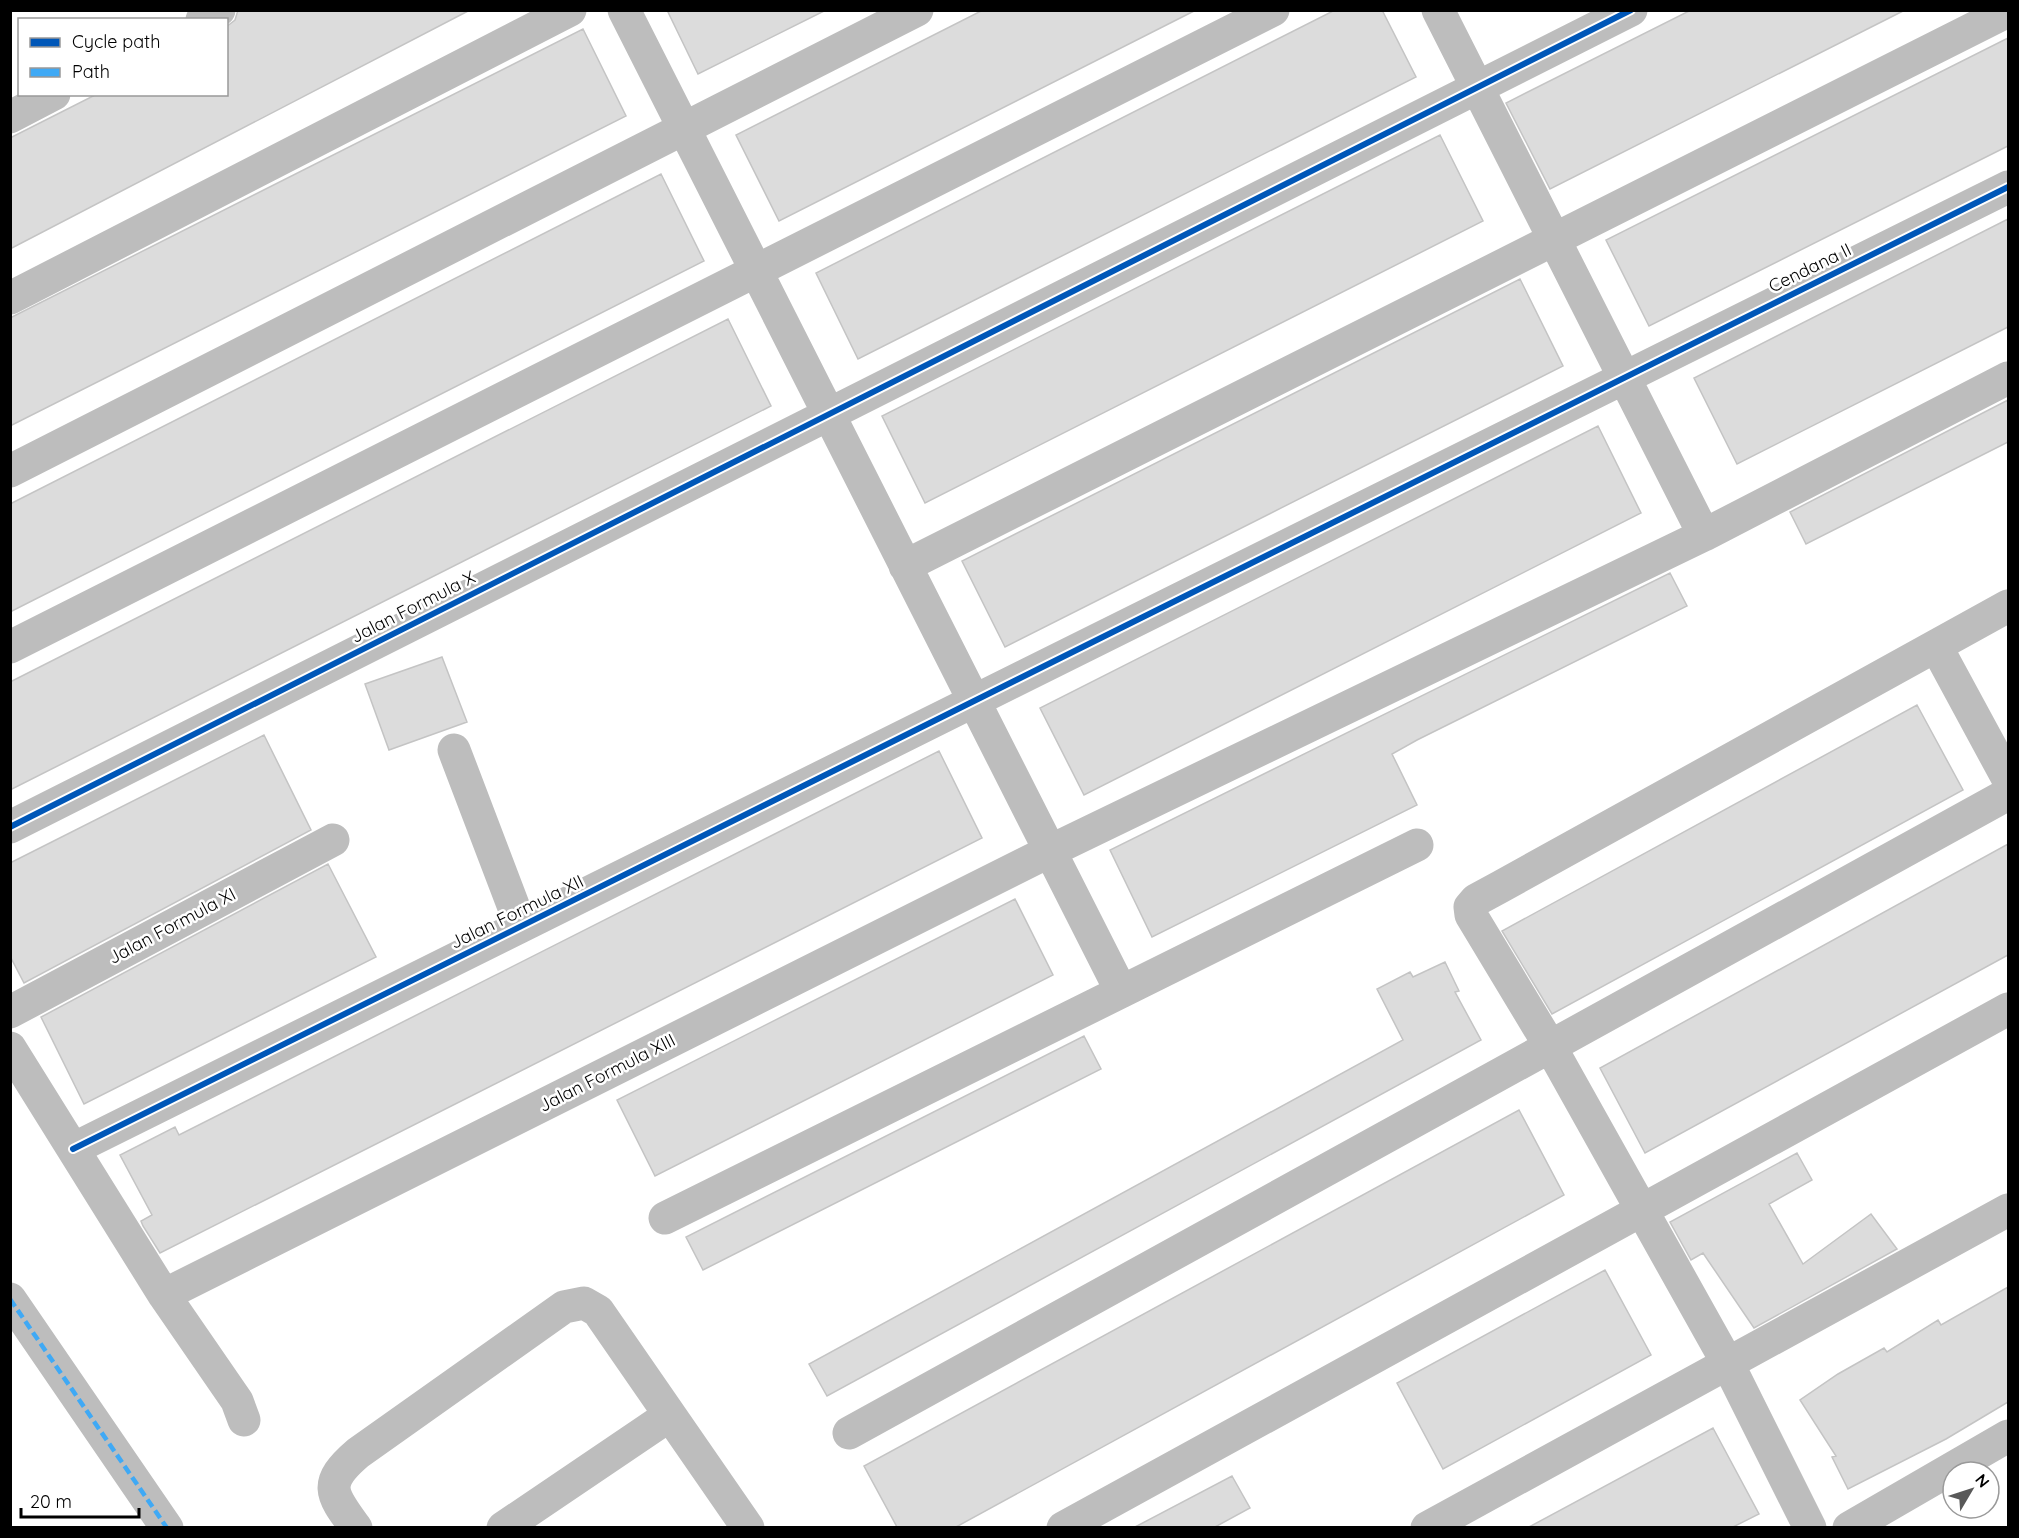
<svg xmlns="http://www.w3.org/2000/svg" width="2019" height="1538" viewBox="0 0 2019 1538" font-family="Quicksand,sans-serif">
	<rect width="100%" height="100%" fill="#fff"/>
	<!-- building -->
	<path fill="#dcdcdc" stroke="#c4c4c4" stroke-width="1.5" d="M238 10H470L10 249V138L97 94H226V27L235 20Z
		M667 10H826L698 74Z
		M983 10H1196L779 221 736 135Z
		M1335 10H1382L1416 77 858 359 816 273Z
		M1691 10H1905L1550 189 1506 103Z
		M583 29 626 116 10 426V318Z
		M2008 38V146L1649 326 1606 240Z
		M1440 135 1483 221 925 503 882 416Z
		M661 174 704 261 10 612V504Z
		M2008 219V327L1737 464 1694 378Z
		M1520 279 1563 366 1005 647 962 561Z
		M728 319 771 406 10 790V682Z
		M2008 400V442L1806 544 1790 512Z
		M1598 426 1641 513 1084 795 1040 708Z
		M1670 573 1687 606 1417 740 1392 754 1417 805 1152 937 1110 850Z
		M442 657 467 722 389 750 365 684Z
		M1917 705 1963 790 1552 1014 1502 931Z
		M264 735 311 830 24 983 10 956V863Z
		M939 751 982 838 160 1253 143 1226 141 1221 152 1215 120 1155 175 1127 179 1135Z
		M2008 844V955L1645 1153 1600 1068Z
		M328 864 376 957 84 1104 41 1017Z
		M1015 899 1053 975 655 1176 617 1100Z
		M1445 962 1459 991 1455 992 1481 1040 827 1396 809 1364 1403 1040 1377 989 1410 972 1413 977Z
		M1084 1036 1101 1069 703 1270 686 1237Z
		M1519 1110 1564 1195 956 1527H897L864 1466Z
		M1797 1153 1812 1180 1769 1204 1803 1264 1871 1214 1897 1249 1754 1328 1703 1253 1691 1260 1670 1222Z
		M1605 1270 1651 1355 1443 1469 1397 1383Z
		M2008 1287V1402L1946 1439 1848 1489 1832 1457 1836 1456 1800 1400 1838 1374 1884 1348 1887 1352 1938 1320 1941 1325Z
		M1713 1428 1759 1514 1733 1527H1529Z
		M1232 1476 1250 1508 1215 1527H1135Z"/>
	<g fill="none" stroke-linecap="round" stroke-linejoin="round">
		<!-- street -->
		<path stroke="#bdbdbd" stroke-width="33" d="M624 10 1121 991
			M1438 10 1704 535
			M202 20 219 10
			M10 117 54 94
			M10 298 570 10
			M10 471 917 10
			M905 566 2008 11
			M1936 646 2008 779
			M10 647 1273 10
			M454 750 521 926
			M10 827 1631 10
			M10 1012 333 840
			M10 1048 164 1295 237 1401 244 1420
			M73 1149 2008 187
			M665 1218 1417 845
			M164 1295 1050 851 1704 535 2008 378
			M10 1299 167 1528
			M849 1433 2008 794
			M356 1528C331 1494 322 1484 358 1453L564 1307 584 1303 598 1311 748 1528
			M503 1528 670 1415
			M1063 1528 2008 1009
			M1427 1528 2008 1210
			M1810 1528 1728 1364 1550 1046 1471 915 1470 907 1476 900 1500 887 2008 606
			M1849 1528 2008 1436"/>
		<!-- quiet -->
		<path stroke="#3fa9f5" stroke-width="4.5" stroke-dasharray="9 4.5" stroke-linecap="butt" d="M10 1299 167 1528"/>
		<!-- cycleway casing -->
		<g stroke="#fff" stroke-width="10">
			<path id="cycleway" d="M10 827 1631 10
				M73 1149 2008 187"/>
		</g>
		<!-- cycleway -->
		<use href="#cycleway" stroke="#0057b8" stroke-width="6"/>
	</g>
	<g text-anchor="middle" stroke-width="5" stroke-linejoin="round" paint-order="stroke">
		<!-- street labels -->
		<g font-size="18" fill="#000" stroke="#fff">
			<text transform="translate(1810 268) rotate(-26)" y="6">Cendana II</text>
			<text transform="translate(413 607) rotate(-27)" y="6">Jalan Formula X</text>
			<text transform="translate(517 912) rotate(-26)" y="6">Jalan Formula XII</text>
			<text transform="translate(172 926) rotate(-28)" y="6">Jalan Formula XI</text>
			<text transform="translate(607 1073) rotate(-27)" y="6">Jalan Formula XIII</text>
		</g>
	</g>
	<!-- border -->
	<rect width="2019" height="1538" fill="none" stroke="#000000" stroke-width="24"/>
	<!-- legend -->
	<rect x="18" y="18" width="210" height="78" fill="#ffffff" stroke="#999999" stroke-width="1.5"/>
	<rect x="30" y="38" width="30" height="9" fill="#0057b8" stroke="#999999" stroke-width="1.5"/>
	<text x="72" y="48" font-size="18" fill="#000000">Cycle path</text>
	<rect x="30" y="68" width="30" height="9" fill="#3fa9f5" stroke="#999999" stroke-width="1.5"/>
	<text x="72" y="78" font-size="18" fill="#000000">Path</text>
	<!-- north arrow -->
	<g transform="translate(1971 1490) rotate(51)"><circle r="28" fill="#ffffff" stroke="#999999" stroke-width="1.5"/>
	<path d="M0-4.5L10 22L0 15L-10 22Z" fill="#595959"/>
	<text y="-9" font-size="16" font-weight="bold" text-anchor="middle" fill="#000000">N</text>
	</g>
	<!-- scale -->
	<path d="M21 1508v9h118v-9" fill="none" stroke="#000000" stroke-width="3"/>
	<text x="30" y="1508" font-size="18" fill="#000000" stroke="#ffffff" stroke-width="4.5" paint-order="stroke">20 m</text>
</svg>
